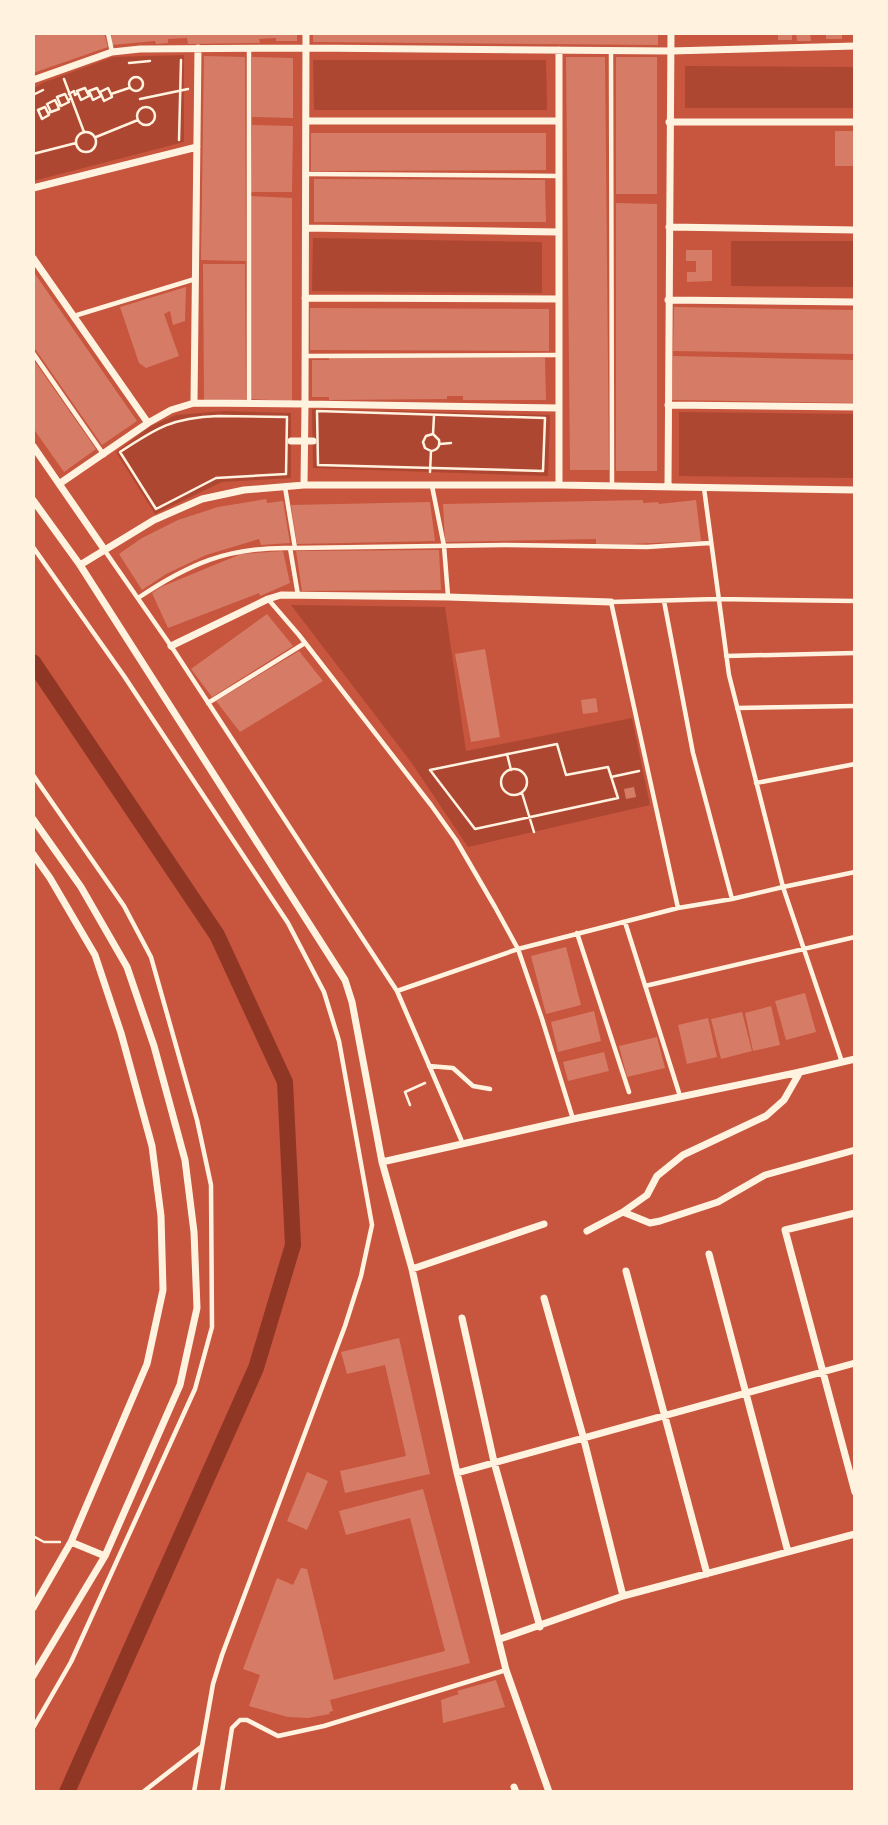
<svg xmlns="http://www.w3.org/2000/svg" width="888" height="1825" viewBox="0 0 888 1825" font-family="'PT Sans',sans-serif">
	<rect width="100%" height="100%" fill="#c8553d"/>
	<!-- green -->
	<path fill="#ae4732" d="M184 55V142L33 181V89L42 83 113 57Z
		M313 60H546L547 110H314Z
		M685 66 855 67V108H685Z
		M313 238 542 242V293L312 291Z
		M731 241H855V287L731 286Z
		M312 409 550 415 548 476 313 468Z
		M225 411 291 413V478L222 482 155 514 116 452 151 426 176 415Z
		M679 412 855 414V478L679 476Z
		M291 605 445 607 466 751 632 718 650 805 468 847 411 762Z"/>
	<g fill="none" stroke-linecap="round" stroke-linejoin="round">
		<!-- canal -->
		<path stroke="#8f3625" stroke-width="16" d="M33 662 217 935 285 1082 293 1245 256 1368 67 1792"/>
	</g>
	<!-- building -->
	<path fill="#d67c66" d="M33 33H104L108 47 33 73Z
		M111 33H297V41H276V38L259 39 260 43 188 44 187 38 168 39V43L156 44 155 41 112 45Z
		M313 33H658V45L313 42Z
		M778 33H792V40H778Z
		M796 33H810L811 41H797Z
		M826 33H842V39H826Z
		M204 56 245 57 246 261 201 260Z
		M252 57 293 58V118L252 117Z
		M566 57H605L609 470H570Z
		M616 57H657V194H616Z
		M252 125 293 126 292 192H251Z
		M835 131H855V166H835Z
		M311 133H546V170L311 171Z
		M314 179 545 180 546 222H314Z
		M251 196 292 198V401L251 399Z
		M616 203 657 204V471H616Z
		M686 250H712V281L687 282V272H696V261H686Z
		M203 264H245L246 400H204Z
		M33 271 137 421 102 445 33 346Z
		M186 287 185 321 173 325 170 311 164 314 179 356 146 368 139 363 120 307Z
		M674 307 855 310V354L673 351Z
		M310 308 549 309V351L310 350Z
		M673 356 855 360V403L672 400Z
		M329 358H545L546 400H463V396H447V399L329 400V397H312V360H329Z
		M33 359 96 449 64 472 33 428Z
		M266 499 267 503 283 501 290 543 261 545 259 539 206 555 166 574 142 590 119 554 142 538 178 520 218 507Z
		M643 500V503L658 502 659 504 696 500 701 541 629 544H596V539L445 542 443 504Z
		M430 502 435 541 297 544 291 505Z
		M439 550 441 590 302 591 296 551Z
		M283 551 290 583 260 596 259 593 168 628 152 593 161 587 241 554Z
		M267 614 293 646 212 697 191 669Z
		M485 649 500 737 471 742 455 654Z
		M299 651 323 681 240 732 216 701Z
		M596 698 598 712 583 714 581 700Z
		M634 787 636 797 626 799 624 789Z
		M566 947 581 1005 546 1014 531 956Z
		M805 993 816 1032 786 1040 775 1001Z
		M771 1006 780 1045 753 1051 745 1013Z
		M594 1011 601 1041 558 1052 551 1022Z
		M742 1012 752 1051 721 1059 711 1019Z
		M708 1018 717 1057 687 1064 678 1025Z
		M657 1037 665 1068 627 1077 619 1046Z
		M604 1052 609 1071 568 1081 563 1062Z
		M399 1338 430 1474 345 1493 340 1471 406 1456 385 1365 347 1374 341 1352Z
		M307 1472 328 1481 307 1530 287 1521Z
		M423 1489 470 1663 330 1700 333 1711 329 1712 330 1714 308 1718 288 1717 249 1706 260 1675 243 1669 277 1578 293 1585 301 1568 307 1569 334 1680 445 1651 410 1518 346 1535 339 1511Z
		M496 1680 505 1707 443 1723 441 1700 459 1694 457 1691Z"/>
	<g fill="none" stroke-linecap="round" stroke-linejoin="round">
		<!-- path -->
		<path stroke="#fff3e0" stroke-width="2.5" d="M129 63 150 61
			M129 84a7 7 0 1 1 14 0a7 7 0 1 1-14 0Z
			M64 79 84 132
			M85 88 89 96 81 100 77 91Z
			M97 88 101 96 93 100 89 91Z
			M69 94 74 91 75 95 78 93
			M111 94 108 88 100 92 104 101 112 97 111 94 129 88
			M33 95 43 90
			M140 99 188 89
			M68 100 65 94 57 97 61 106 69 102 68 100 70 99
			M58 106 55 100 47 104 51 112 59 109 58 106 60 105
			M137 116a9 9 0 1 1 18 0a9 9 0 1 1-18 0Z
			M48 113 45 107 38 110 42 119 49 115 48 113 51 112
			M76 142a10 10 0 1 1 20 0a10 10 0 1 1-20 0Z
			M96 137 138 120
			M179 140 181 60
			M33 154 76 143
			M317 411 545 418 543 471 318 465Z
			M218 416 287 417 286 474 216 478 156 509 120 452C158 427 172 418 218 416Z
			M433 434 426 436 423 442 425 448 431 451C438 450 440 446 439 440L433 434 434 416
			M440 444 451 443
			M430 472 431 451
			M557 744 566 775 608 767 618 798 475 829 430 770Z
			M507 754 511 770
			M501 782a13 13 0 1 1 26 0a13 13 0 1 1-26 0Z
			M611 777 639 771
			M522 793 534 832
			M410 1105 405 1092 425 1083
			M33 1536 44 1542H60"/>
		<!-- service -->
		<path stroke="#fff3e0" stroke-width="4.5" d="M108 33 112 52
			M611 51 612 485
			M306 174 559 176
			M74 316 195 279
			M33 353 104 455
			M305 356 559 355
			M249 404V48
			M432 486 444 546 448 596
			M285 487 295 548H290L298 595
			M704 488 729 675 783 887 855 872
			M33 547 124 676 288 923 324 992 339 1041 372 1225 361 1276 345 1326 222 1655 213 1684 194 1792
			M295 548 504 545 647 547 710 543
			M105 551 171 646 397 991 463 1144
			M138 598C189 564 227 547 290 548
			M268 599 299 635 431 805 456 840 495 907 518 949 542 1019 573 1119
			M664 601 693 753 732 899
			M726 656 855 653
			M208 703 305 643
			M737 708 855 706
			M33 775 124 906 151 957 197 1120 211 1185 212 1327 195 1389 71 1662 33 1728
			M756 783 855 764
			M678 908 611 602 717 599 855 601
			M625 922 680 1096
			M577 933 629 1092
			M645 986 855 937
			M397 991 518 949 678 908 732 899 783 887 842 1062
			M429 1066 453 1068 473 1086 490 1089
			M143 1792 201 1747
			M222 1792 232 1728 240 1720H247L278 1736 324 1726 506 1670"/>
		<!-- minor -->
		<path stroke="#fff3e0" stroke-width="7" d="M33 80 112 52 140 49 306 48 671 51 855 46
			M306 121H559
			M669 122H855
			M33 188 197 147
			M669 227 855 230
			M306 228 559 232
			M33 258 148 423
			M305 298 559 299
			M668 300 855 302
			M194 403 198 48
			M668 405 855 407
			M291 441H313
			M33 446 104 549
			M59 484 148 423 171 410 194 403 305 404 306 33
			M304 485 305 404 559 408
			M559 485V50
			M668 487 671 33
			M33 500 80 565 345 980 352 1002 382 1162 412 1269 457 1473 506 1670 549 1792
			M80 565 154 520 202 499 244 490 304 485H559L855 490
			M171 646 268 599 281 595 448 597 611 602
			M33 819 81 887 127 967 154 1046 185 1160 194 1232 197 1308 180 1385 105 1556 33 1676
			M33 854 50 878 95 955 121 1033 152 1146 161 1216 163 1290 147 1364 71 1542 33 1608
			M382 1162 573 1119 800 1072 855 1059
			M623 1212 647 1195 657 1176 683 1155 766 1116 784 1100 800 1072
			M855 1213 785 1230 855 1492
			M587 1231 623 1212 650 1223 660 1221 718 1202 765 1175 855 1150
			M709 1254 788 1552
			M412 1269 544 1224
			M626 1271 707 1574
			M544 1298 583 1436 623 1596
			M462 1318 494 1462 540 1627
			M457 1473 855 1363
			M71 1542 105 1556
			M500 1639 623 1596 855 1534
			M514 1787 516 1792"/>
	</g>
	<!-- border -->
	<rect width="888" height="1825" fill="none" stroke="#fff3e0" stroke-width="70"/>
</svg>
